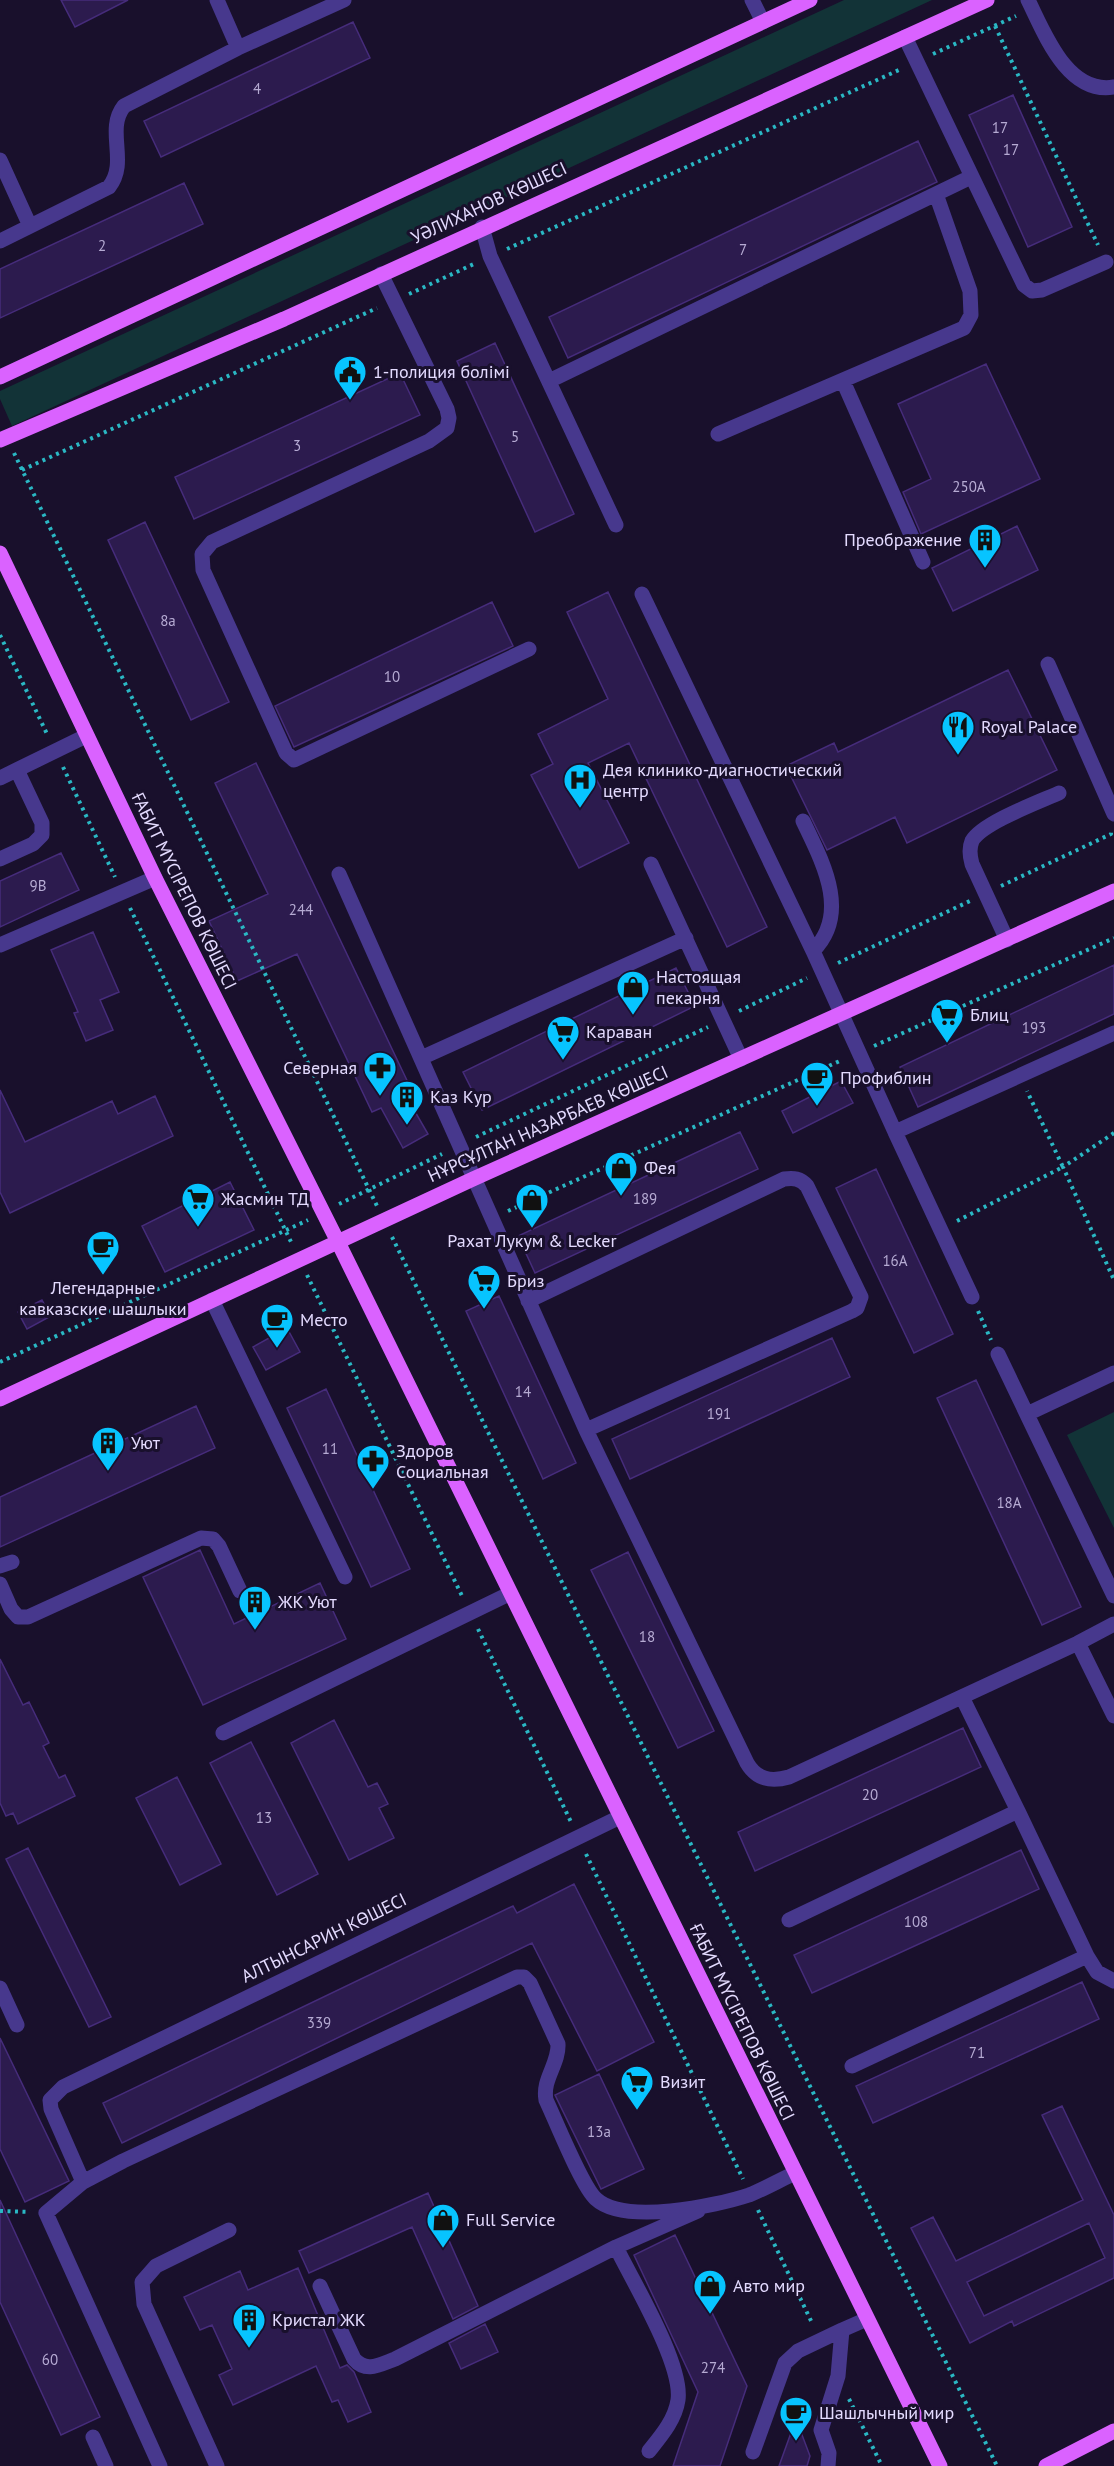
<svg xmlns="http://www.w3.org/2000/svg" width="1114" height="2466" viewBox="0 0 1114 2466" font-family="'PT Sans',sans-serif">
	<rect width="100%" height="100%" fill="#19102c"/>
	<!-- green -->
	<path fill="#123337" d="M844 0H932L12 426 0 399V391Z
		M1114 1412V1528L1067 1435Z"/>
	<!-- building -->
	<path fill="#2c1b4e" stroke="#462c7b" stroke-width="1.5" fill-rule="evenodd" d="M61 0H128L75 27Z
		M353 22 370 58 161 157 144 121Z
		M1013 95 1072 227 1028 247 969 115Z
		M918 141 937 182 568 358 549 317Z
		M184 183 203 224 0 318V269Z
		M495 343 574 514 535 532 457 361Z
		M986 364 1040 479 921 534 903 492 931 479 898 404Z
		M400 373 420 415 194 519 175 477Z
		M145 522 229 702 191 720 108 540Z
		M1017 526 1038 570 953 611 932 568Z
		M608 592 767 927 727 947 629 743 588 763 629 843 579 868 531 775 553 764 538 734 608 699 567 612Z
		M492 602 513 646 294 747 275 706Z
		M1008 670 1057 770 907 843 895 817 827 850 786 766 834 743 838 752Z
		M256 763 413 1093 406 1096 428 1134 403 1148 381 1108 372 1112 297 954 237 981 209 921 268 894 215 783Z
		M61 853 79 890 0 927V881Z
		M93 932 119 992 100 1000 113 1030 86 1041 74 1013 78 1012 51 950Z
		M1114 965V1014L918 1107 900 1067Z
		M676 968 695 1006 482 1110 463 1072Z
		M841 1081 853 1103 793 1133 782 1111Z
		M0 1090 25 1142 112 1101 118 1114 155 1096 173 1136 10 1213 0 1192Z
		M740 1132 758 1169 535 1273 518 1236Z
		M876 1169 953 1334 914 1353 836 1188Z
		M230 1182 254 1230 165 1272 142 1226Z
		M499 1296 576 1463 543 1479 466 1311Z
		M42 1300 51 1316 27 1329 18 1312Z
		M287 1328 300 1352 266 1370 253 1347Z
		M832 1338 850 1377 630 1479 612 1439Z
		M976 1380 1081 1607 1042 1625 937 1398Z
		M326 1389 410 1569 371 1587 287 1408Z
		M196 1406 215 1448 0 1547V1497Z
		M200 1550 234 1624 320 1583 346 1639 203 1705 143 1577Z
		M628 1552 714 1731 678 1748 591 1570Z
		M0 1659 23 1705 29 1702 49 1743 43 1746 59 1778 65 1775 75 1796 18 1824 13 1813 6 1816 0 1803Z
		M334 1720 368 1787 377 1783 388 1804 379 1808 394 1838 349 1860 291 1743Z
		M963 1728 981 1767 755 1871 738 1832Z
		M251 1742 318 1874 277 1895 210 1763Z
		M177 1777 221 1864 180 1885 136 1798Z
		M28 1848 111 2017 89 2027 6 1859Z
		M1021 1850 1039 1889 812 1993 794 1955Z
		M574 1884 654 2042 597 2071 532 1943 122 2143 103 2103 513 1906 517 1913Z
		M1082 1982 1099 2019 873 2123 856 2086Z
		M0 2038 69 2181 25 2202 0 2149Z
		M599 2074 644 2169 601 2189 555 2095Z
		M1062 2106 1114 2215V2278L1014 2326 1012 2321 970 2343 911 2228 933 2217 956 2261 1083 2200 1042 2115ZM1089 2223 1105 2258 984 2316 967 2282Z
		M428 2193 478 2306 453 2319 412 2227 309 2273 299 2251Z
		M0 2200 100 2417 61 2435 0 2302Z
		M675 2235 747 2386 720 2466H673L698 2392 634 2255Z
		M298 2268 340 2368 347 2365 354 2372 371 2412 348 2422 338 2400 332 2402 316 2366 233 2405 219 2375 232 2369 212 2325 200 2330 184 2297 240 2271 248 2290Z
		M485 2324 498 2352 461 2369 449 2343Z
		M796 2419 810 2456 807 2466H779Z"/>
	<g fill="none" stroke-linecap="round" stroke-linejoin="round">
		<!-- path -->
		<path stroke="#2ab8c4" stroke-width="4" stroke-dasharray="3 4.5" stroke-linecap="butt" d="M995 26 1098 245
			M933 54 1016 16
			M507 249 901 69
			M409 294 476 263
			M14 453 377 1206
			M22 470 377 308
			M0 635 48 736
			M63 767 115 877
			M1001 886 1111 834V831
			M130 908 292 1244
			M838 963 970 901
			M739 1011 807 978
			M874 1046 1114 938
			M1114 1133 1063 1167 1114 1280
			M476 1137 708 1027
			M339 1204 442 1154
			M508 1211 842 1060
			M957 1221 1063 1167 1027 1091
			M392 1237 997 2466
			M307 1275 463 1598
			M978 1311 991 1340
			M0 1362 308 1220
			M478 1629 571 1822
			M586 1854 743 2179
			M758 2210 813 2325
			M0 2211 30 2212
			M849 2399 882 2466"/>
		<!-- minor -->
		<path stroke="#47388d" stroke-width="15" d="M217 0 238 48
			M752 0 763 22
			M1028 0C1044 32 1067 95 1114 87
			M905 37 1024 285 1032 291 1042 290 1106 262
			M0 160 30 226
			M482 227 490 256 616 525
			M0 241 109 187C129 162 105 130 124 106L238 48 344 0
			M381 274 447 409 449 418 447 428 429 441 212 542 202 554 203 570 286 753 294 760 529 649
			M549 381 971 177
			M843 381 923 562
			M718 434 964 328 971 315 970 291 936 194
			M642 594 813 951
			M1048 664 1114 814
			M0 778 86 736
			M803 821C822 861 851 913 813 951L895 1132 1114 1033
			M0 859 33 844 42 835V823L17 770
			M651 864 741 1059
			M339 874 586 1430 747 1763C757 1780 771 1782 789 1777L1078 1643
			M1007 940 972 864C970 857 969 848 972 841 982 823 1039 802 1059 793
			M0 945 155 878
			M421 1058 686 938
			M895 1132 972 1297
			M212 1300 345 1577
			M528 1301 784 1179C794 1178 800 1178 807 1186L861 1297 857 1308 852 1311 586 1430
			M998 1354 1114 1596
			M1027 1414 1114 1373
			M0 1566 12 1562
			M0 1584 11 1609 18 1617H28L201 1538 213 1539 219 1546 240 1591
			M1114 1624 1078 1643 1114 1716
			M962 1697 1018 1811
			M223 1733 509 1594
			M789 1920 1018 1811 1087 1956
			M0 1988 17 2025
			M852 2066 1087 1956 1097 1972 1114 1981
			M83 2182 51 2109 50 2100 63 2087 620 1817
			M616 2247C633 2282 683 2364 678 2400 675 2420 661 2436 649 2451
			M320 2286 354 2359C366 2373 379 2365 395 2359L616 2247 698 2211
			M93 2437 106 2466
			M753 2452 785 2363 798 2351 842 2330
			M160 2466 46 2213 83 2182 123 2161 517 1977H524L530 1983 558 2044C559 2064 542 2079 546 2100 556 2121 582 2187 596 2199 624 2225 716 2206 749 2195 764 2189 780 2180 795 2173
			M217 2466 144 2304 142 2282 156 2266 229 2230
			M828 2466 829 2453 821 2430 838 2376 842 2330 867 2319"/>
		<!-- major -->
		<path stroke="#da62ff" stroke-width="15" d="M0 377 810 0
			M0 440 284 319 987 0
			M0 553 155 878 338 1242 940 2466
			M0 1399 473 1179 1114 891
			M1046 2466 1114 2431"/>
	</g>
	<!-- icons -->
	<defs>
		<g id="civic-pin" transform="scale(1.725)"><path d="M0 17L-7.5 6A9.5 9.5 0 1 1 7.5 6Z" fill="#07c4ff" stroke="#19102c"/><path d="M-.6-6.5H3V-4.5H.6V-3L4-1V1h2V6H-6V1h2V-1L-.6-3ZM-1.2 2.5V6h2.4V2.5Z" fill="#111"/></g>
		<g id="building-pin" transform="scale(1.725)"><path d="M0 17L-7.5 6A9.5 9.5 0 1 1 7.5 6Z" fill="#07c4ff" stroke="#19102c"/><path d="M-4-6H4V6H1V3H-1V6H-4ZM-2.5-4.3h1.7v1.8h-1.7ZM.8-4.3h1.7v1.8H.8ZM-2.5-1h1.7V.8h-1.7ZM.8-1h1.7V.8H.8Z" fill="#111"/></g>
		<g id="restaurant-pin" transform="scale(1.725)"><path d="M0 17L-7.5 6A9.5 9.5 0 1 1 7.5 6Z" fill="#07c4ff" stroke="#19102c"/><path d="M-5-6h1v4h1v-4h1v4h1v-4h1v5L-1.5 .5V6h-2V.5L-5-1ZM5-6V6H3V1.5H1.5Q1.5-4 5-6Z" fill="#111"/></g>
		<g id="hospital-pin" transform="scale(1.725)"><path d="M0 17L-7.5 6A9.5 9.5 0 1 1 7.5 6Z" fill="#07c4ff" stroke="#19102c"/><path d="M-5-5h3v3.5h4V-5h3V5h-3V1.5h-4V5h-3Z" fill="#111"/></g>
		<g id="shop-pin" transform="scale(1.725)"><path d="M0 17L-7.5 6A9.5 9.5 0 1 1 7.5 6Z" fill="#07c4ff" stroke="#19102c"/><path d="M-5-2.5h2.3a2.7 3.5 0 0 1 5.4 0H5L5.5 6h-11ZM-1.5-2.5h3a1.5 2.3 0 0 0-3 0Z" fill="#111"/></g>
		<g id="supermarket-pin" transform="scale(1.725)"><path d="M0 17L-7.5 6A9.5 9.5 0 1 1 7.5 6Z" fill="#07c4ff" stroke="#19102c"/><path d="M-6-5.5h2.5l.6 2H6L4.5 2H-2.5L-4.4-4H-6ZM-1.5 3.2a1.3 1.3 0 1 0 .1 0ZM3 3.2a1.3 1.3 0 1 0 .1 0Z" fill="#111"/></g>
		<g id="pharmacy-pin" transform="scale(1.725)"><path d="M0 17L-7.5 6A9.5 9.5 0 1 1 7.5 6Z" fill="#07c4ff" stroke="#19102c"/><path d="M-2-6h4v4h4v4h-4v4h-4v-4h-4v-4h4Z" fill="#111"/></g>
		<g id="cafe-pin" transform="scale(1.725)"><path d="M0 17L-7.5 6A9.5 9.5 0 1 1 7.5 6Z" fill="#07c4ff" stroke="#19102c"/><path d="M-5.5-4.5H6V0H3Q3 3.5 0 3.5H-2.5Q-5.5 3.5-5.5 0ZM3-3.2v2h1.7v-2ZM-6 4.5H4V6H-6Z" fill="#111"/></g>
	</defs>
	<g fill-rule="evenodd">
		<use href="#civic-pin" x="350" y="372"/>
		<use href="#building-pin" x="985" y="540"/>
		<use href="#restaurant-pin" x="958" y="727"/>
		<use href="#hospital-pin" x="580" y="780"/>
		<use href="#shop-pin" x="633" y="987"/>
		<use href="#supermarket-pin" x="947" y="1015"/>
		<use href="#supermarket-pin" x="563" y="1032"/>
		<use href="#pharmacy-pin" x="380" y="1068"/>
		<use href="#cafe-pin" x="817" y="1078"/>
		<use href="#building-pin" x="407" y="1097"/>
		<use href="#shop-pin" x="621" y="1168"/>
		<use href="#supermarket-pin" x="198" y="1199"/>
		<use href="#shop-pin" x="532" y="1200"/>
		<use href="#cafe-pin" x="103" y="1247"/>
		<use href="#supermarket-pin" x="484" y="1281"/>
		<use href="#cafe-pin" x="277" y="1320"/>
		<use href="#building-pin" x="108" y="1443"/>
		<use href="#pharmacy-pin" x="373" y="1461"/>
		<use href="#building-pin" x="255" y="1602"/>
		<use href="#supermarket-pin" x="637" y="2082"/>
		<use href="#shop-pin" x="443" y="2220"/>
		<use href="#shop-pin" x="710" y="2286"/>
		<use href="#building-pin" x="249" y="2320"/>
		<use href="#cafe-pin" x="796" y="2413"/>
	</g>
	<g text-anchor="middle" stroke-width="6" stroke-linejoin="round" paint-order="stroke">
		<!-- number labels -->
		<g font-size="15" fill="#b6abd3">
			<text x="257" y="94">4</text>
			<text x="1000" y="133">17</text>
			<text x="1011" y="155">17</text>
			<text x="102" y="251">2</text>
			<text x="743" y="255">7</text>
			<text x="515" y="442">5</text>
			<text x="297" y="451">3</text>
			<text x="969" y="492">250А</text>
			<text x="168" y="626">8а</text>
			<text x="392" y="682">10</text>
			<text x="38" y="891">9В</text>
			<text x="301" y="915">244</text>
			<text x="1034" y="1033">193</text>
			<text x="645" y="1204">189</text>
			<text x="895" y="1266">16А</text>
			<text x="523" y="1397">14</text>
			<text x="719" y="1419">191</text>
			<text x="330" y="1454">11</text>
			<text x="1009" y="1508">18А</text>
			<text x="647" y="1642">18</text>
			<text x="870" y="1800">20</text>
			<text x="264" y="1823">13</text>
			<text x="916" y="1927">108</text>
			<text x="319" y="2028">339</text>
			<text x="977" y="2058">71</text>
			<text x="599" y="2137">13а</text>
			<text x="50" y="2365">60</text>
			<text x="713" y="2373">274</text>
		</g>
		<!-- street labels -->
		<g font-size="18" fill="#e4dbff" stroke="#19102c">
			<text transform="translate(489 203) rotate(-25)" y="6">УӘЛИХАНОВ КӨШЕСІ</text>
			<text transform="translate(184 891) rotate(64)" y="6">ҒАБИТ МҮСІРЕПОВ КӨШЕСІ</text>
			<text transform="translate(548 1124) rotate(-24)" y="6">НҰРСҰЛТАН НАЗАРБАЕВ КӨШЕСІ</text>
			<text transform="translate(324 1938) rotate(-26)" y="6">АЛТЫНСАРИН КӨШЕСІ</text>
			<text transform="translate(742 2022) rotate(64)" y="6">ҒАБИТ МҮСІРЕПОВ КӨШЕСІ</text>
		</g>
		<!-- poi labels -->
		<g font-size="18" fill="#e4dbff" stroke="#19102c" text-anchor="start">
			<text x="373" y="378">1-полиция болiмi</text>
			<text x="962" y="546" text-anchor="end">Преображение</text>
			<text x="981" y="733">Royal Palace</text>
			<text x="603" y="776">Дея клинико-диагностический<tspan x="603" dy="21">центр</tspan></text>
			<text x="656" y="983">Настоящая<tspan x="656" dy="21">пекарня</tspan></text>
			<text x="970" y="1021">Блиц</text>
			<text x="586" y="1038">Караван</text>
			<text x="357" y="1074" text-anchor="end">Северная</text>
			<text x="840" y="1084">Профиблин</text>
			<text x="430" y="1103">Каз Кур</text>
			<text x="644" y="1174">Фея</text>
			<text x="221" y="1205">Жасмин ТД</text>
			<text x="532" y="1247" text-anchor="middle">Рахат Лукум &amp; Lecker</text>
			<text x="507" y="1287">Бриз</text>
			<text x="103" y="1294" text-anchor="middle">Легендарные<tspan x="103" dy="21">кавказские шашлыки</tspan></text>
			<text x="300" y="1326">Место</text>
			<text x="131" y="1449">Уют</text>
			<text x="396" y="1457">Здоров<tspan x="396" dy="21">Социальная</tspan></text>
			<text x="278" y="1608">ЖК Уют</text>
			<text x="660" y="2088">Визит</text>
			<text x="466" y="2226">Full Service</text>
			<text x="733" y="2292">Авто мир</text>
			<text x="272" y="2326">Кристал ЖК</text>
			<text x="819" y="2419">Шашлычный мир</text>
		</g>
	</g>
</svg>
